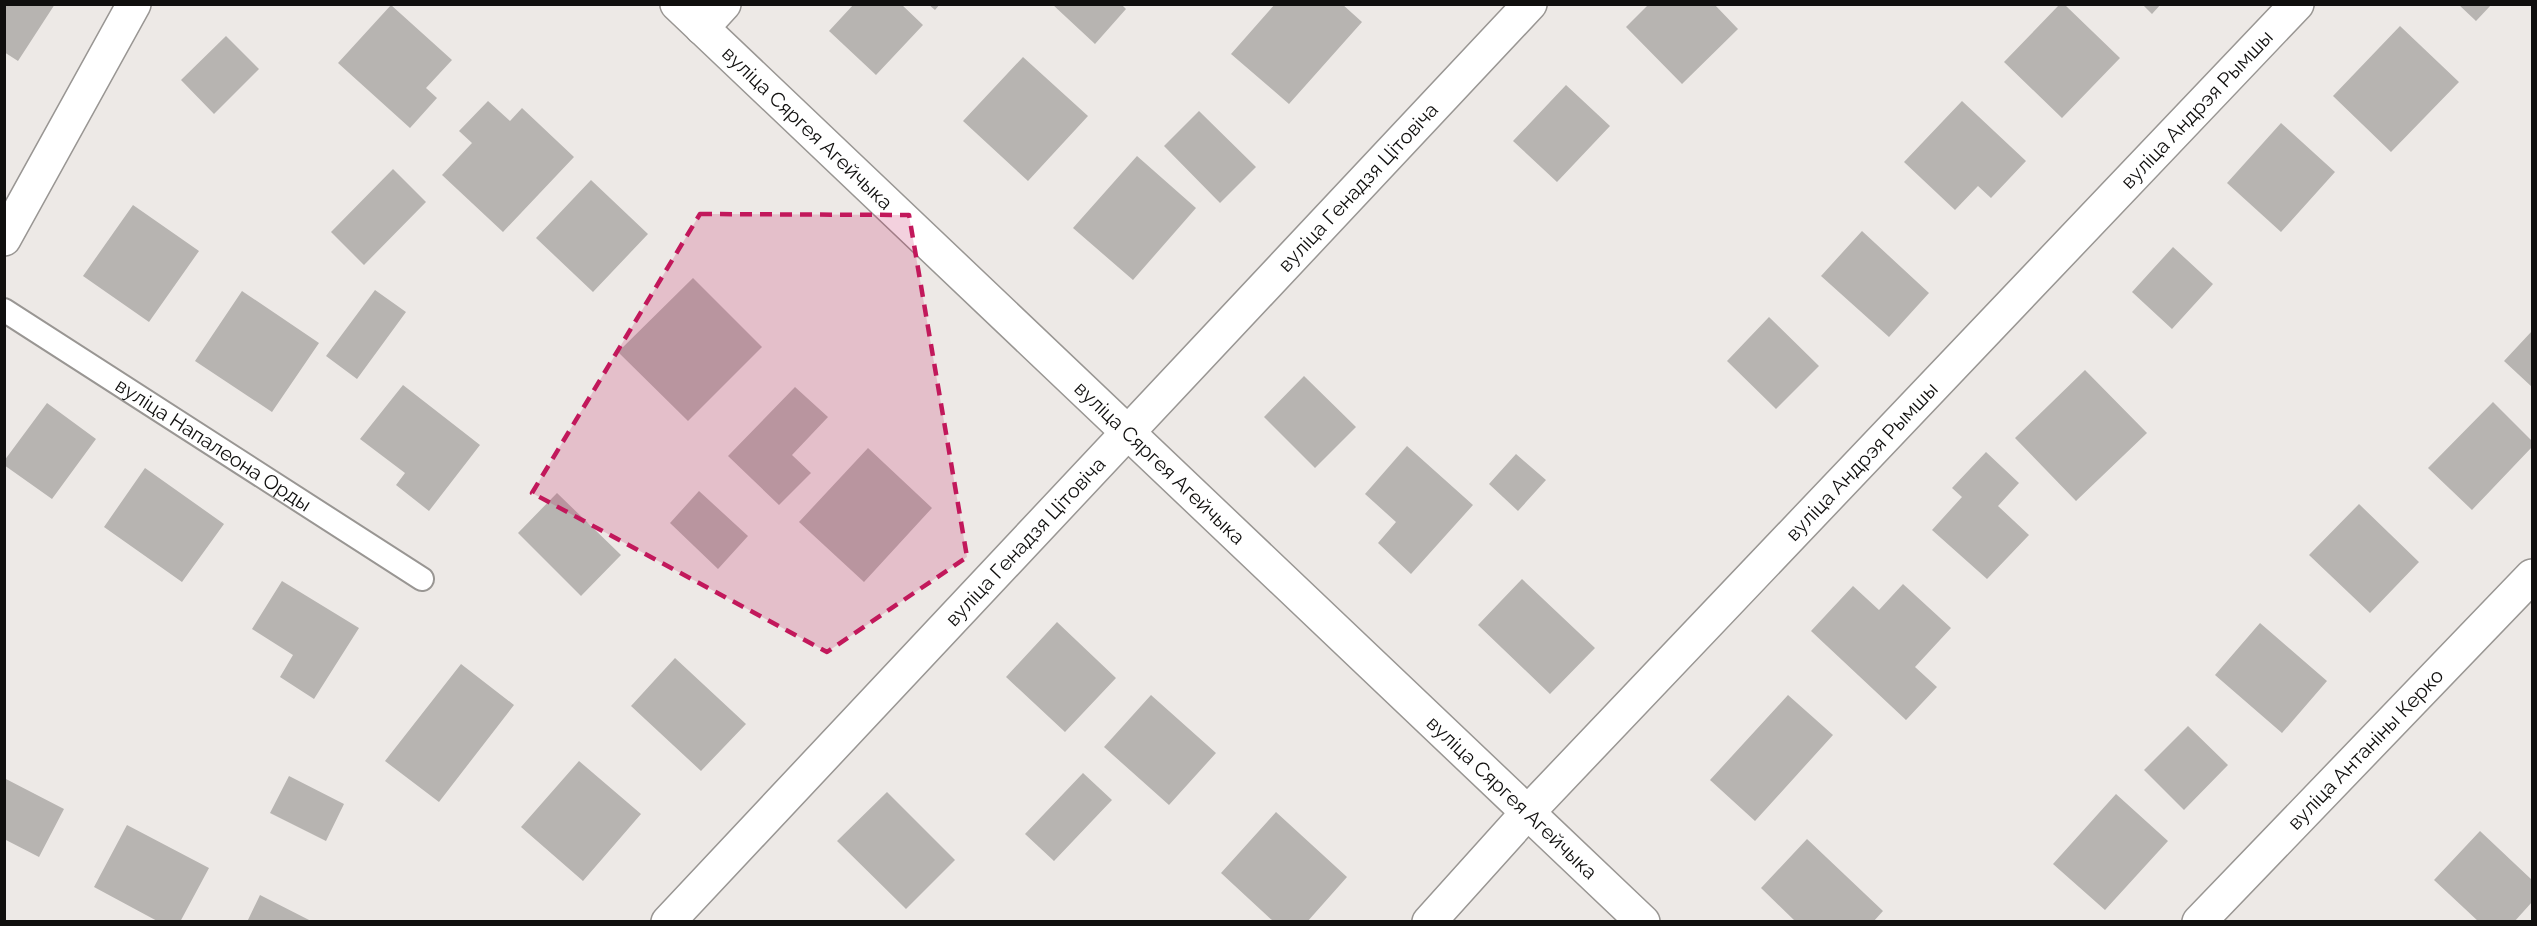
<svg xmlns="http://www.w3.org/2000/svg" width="2537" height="926" viewBox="0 0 2537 926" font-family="Raleway,sans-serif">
	<rect width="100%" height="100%" fill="#ede9e6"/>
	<!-- building -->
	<path fill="#b7b4b1" d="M4 4H55L18 61 4 52Z
		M854 4H901L923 25 876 75 829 31Z
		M928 4H940L935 10Z
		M1052 4H1121L1126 9 1095 44Z
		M1275 4H1342L1362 22 1289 104 1231 54Z
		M1649 4H1714L1738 29 1682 84 1626 27Z
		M2142 4H2161L2152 14Z
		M2458 4H2492L2476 21Z
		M391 5 452 60 426 88 437 98 410 128 338 63Z
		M2059 5H2065L2120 58 2062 118 2004 62Z
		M2400 26 2459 82 2391 152 2333 96Z
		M226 36 259 69 214 114 181 80Z
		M1023 57 1088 116 1028 181 963 121Z
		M1566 85 1610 126 1557 182 1513 141Z
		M488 101 510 121 522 108 574 157 503 232 442 175 472 143 459 131Z
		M1962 101 2026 161 1991 198 1978 186 1955 210 1904 162Z
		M1199 111 1256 167 1220 203 1164 146Z
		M2281 123 2335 172 2281 232 2227 183Z
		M1137 156 1196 208 1133 280 1073 228Z
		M393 169 426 202 364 265 331 232Z
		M591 180 648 234 593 292 536 238Z
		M133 205 199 251 149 322 83 276Z
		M1862 231 1929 293 1889 337 1821 276Z
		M2173 247 2213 284 2172 329 2132 292Z
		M693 278 762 347 688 421 618 352Z
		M375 290 406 312 357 379 326 356Z
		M242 291 319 343 272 412 195 361Z
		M1769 317 1819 366 1776 409 1727 361Z
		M2532 331V387L2504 361Z
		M2085 370 2147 433 2076 501 2015 438Z
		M1304 376 1356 427 1315 468 1264 417Z
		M403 385 480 445 429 511 396 485 405 473 360 439Z
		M795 387 828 417 792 455 811 473 779 505 728 456Z
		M2493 402 2532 441V447L2472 510 2428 468Z
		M47 403 96 439 52 499 4 465V461Z
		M1407 446 1473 505 1411 574 1378 543 1396 522 1365 494Z
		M868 448 932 508 864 582 799 522Z
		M1986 452 2019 483 1998 506 2029 535 1987 579 1932 530 1962 497 1952 488Z
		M1516 454 1546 480 1518 511 1489 484Z
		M145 468 224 524 182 582 104 527Z
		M699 491 748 536 718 569 670 523Z
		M557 493 621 555 581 596 518 533Z
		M2359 504 2419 562 2370 613 2309 555Z
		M1522 579 1595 648 1550 694 1478 625Z
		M282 581 359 628 314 699 280 677 293 655 252 629Z
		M1903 584 1951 628 1915 667 1937 687 1906 720 1811 631 1853 586 1879 610Z
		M1057 622 1116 678 1065 732 1006 677Z
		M2260 623 2327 681 2282 733 2215 675Z
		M675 658 746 724 701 771 631 706Z
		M461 664 514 705 439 802 385 761Z
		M1151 695 1216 753 1169 805 1104 747Z
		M1788 695 1833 735 1755 821 1710 780Z
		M2188 726 2228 765 2184 810 2144 770Z
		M579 761 641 814 583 881 521 827Z
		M1083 773 1112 800 1054 861 1025 834Z
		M289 776 344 804 326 841 270 813Z
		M4 778 64 809 39 857 4 839Z
		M887 792 955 860 906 909 837 841Z
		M2116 794 2168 841 2105 910 2053 864Z
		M1276 812 1347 877 1307 922H1274L1221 873Z
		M127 825 209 868 180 922H159L94 887Z
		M2480 831 2532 880V902L2514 922H2479L2434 880Z
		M1807 839 1883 911 1873 922H1796L1761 888Z
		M260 895 313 922H247Z"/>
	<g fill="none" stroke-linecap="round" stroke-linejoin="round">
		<!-- lane casing -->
		<g stroke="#999693" stroke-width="26">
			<g id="lane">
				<path id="s1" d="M4 310 422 579"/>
			</g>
		</g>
		<!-- street casing -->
		<g stroke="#999693" stroke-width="36">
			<g id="street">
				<path id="s2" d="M677 4 1643 922"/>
				<path d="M702 28 724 4"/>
				<path d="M4 239 134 4"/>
				<path id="s3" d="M668 922 1530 4"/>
				<path id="s4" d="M1429 922 1528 812 2297 4"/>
				<path id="s5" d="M2199 922 2532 576"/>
			</g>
		</g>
		<!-- lane -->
		<use href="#lane" stroke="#fff" stroke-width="22"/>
		<!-- street -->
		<use href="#street" stroke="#fff" stroke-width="33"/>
	</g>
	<!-- marked area -->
	<path fill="#c2185b" fill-opacity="0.2" stroke="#c2185b" stroke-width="4.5" stroke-dasharray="12 8" stroke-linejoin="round" d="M700 214 909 215 967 557 827 652 532 493Z"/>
	<g text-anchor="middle" stroke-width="4.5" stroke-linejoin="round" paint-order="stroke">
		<!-- street labels -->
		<g font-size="20" fill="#100f0e" stroke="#ede9e6">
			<text dy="7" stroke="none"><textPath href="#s4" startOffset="1118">вуліца Андрэя Рымшы</textPath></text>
			<text dy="7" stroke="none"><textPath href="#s2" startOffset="180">вуліца Сяргея Агейчыка</textPath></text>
			<text dy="7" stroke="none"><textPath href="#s3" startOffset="1008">вуліца Генадзя Цітовіча</textPath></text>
			<text dy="7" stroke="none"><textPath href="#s1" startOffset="249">вуліца Напалеона Орды</textPath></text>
			<text dy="7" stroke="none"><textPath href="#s4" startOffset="632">вуліца Андрэя Рымшы</textPath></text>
			<text dy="7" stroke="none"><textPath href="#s2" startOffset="666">вуліца Сяргея Агейчыка</textPath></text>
			<text dy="7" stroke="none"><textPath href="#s3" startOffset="522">вуліца Генадзя Цітовіча</textPath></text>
			<text dy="7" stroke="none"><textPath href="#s5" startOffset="240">вуліца Антаніны Керко</textPath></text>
			<text dy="7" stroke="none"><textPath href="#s2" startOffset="1152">вуліца Сяргея Агейчыка</textPath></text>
		</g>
	</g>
	<!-- border -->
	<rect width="2537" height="926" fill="none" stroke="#100f0e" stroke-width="12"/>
</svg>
